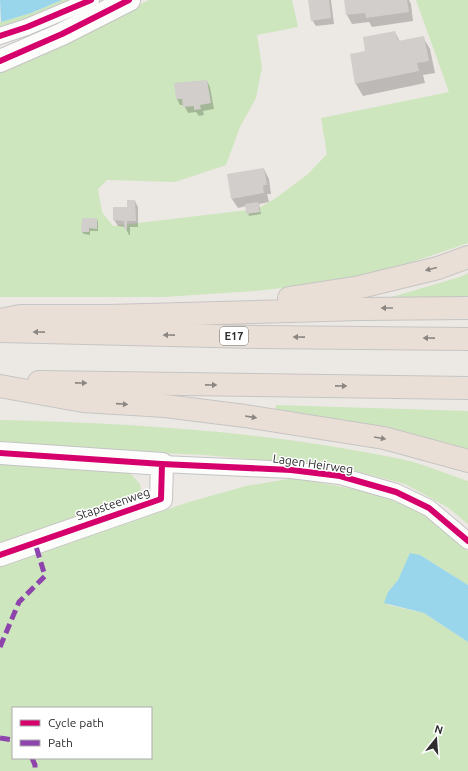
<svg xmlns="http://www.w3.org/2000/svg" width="468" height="771" viewBox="0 0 468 771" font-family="Ubuntu,sans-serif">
	<rect width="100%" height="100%" fill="#ece8e4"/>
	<!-- green -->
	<path fill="#cee6be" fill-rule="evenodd" d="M62 0H81L0 31V22L31 13Z
		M149 0H292L298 27 257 35 262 67 256 98 240 127 226 165 175 182 107 180 98 189 102 212 113 226 257 209 276 198 308 174 327 154 321 118 449 92 416 0H468V243L380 273 310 285 255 291 164 297H0V71L57 48Z
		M468 273V298H388L460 277Z
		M276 405 468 411V450C406 429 340 419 275 410Z
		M0 420C134 423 270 432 401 459 424 464 446 474 468 481V524L447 507 405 484 344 468 204 455 0 446Z
		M0 463 130 473 140 484 141 492 137 501 0 546Z
		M294 478 359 490 410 506 420 512 468 551V585L420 555 410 554 398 580 388 592V605L424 613 468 642V771H0V567L189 502 246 486ZM13 708H151V758H13Z"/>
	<!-- water -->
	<path fill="#99d6ec" d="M0 0H62L31 13 1 22Z
		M410 553 420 555 468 585V642L424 613 384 603 388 592 398 580Z"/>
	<!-- shadow -->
	<path fill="#0003" d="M309 0H331L334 24 316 26 312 20Z
		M345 0H409L411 4 413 21 372 27 369 22 352 24 347 15Z
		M395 32 400 42 423 37 430 49 435 73 423 75 425 83 363 96 356 84 351 55 366 52Z
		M207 81 210 87 214 109 203 111 204 115 199 116 196 112 188 113 184 105H180L177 99 175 83Z
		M264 169 269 179 271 194H267L269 202 259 204 261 214 249 216 246 206 238 208 232 199 228 175Z
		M135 201 138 207V227H130V235H129L125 227 118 226 114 220V208H128Z
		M97 219 98 222V231H90V235L84 234 82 232Z"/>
	<!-- building -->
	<path fill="#d1cecb" d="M308 0H329L331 18 311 21Z
		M344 0H407L409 12 366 18 365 13 346 15Z
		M395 31 398 41 424 36 429 61 417 63 419 71 355 84 350 54 365 51 363 37Z
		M207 80 211 103 200 105 201 109 194 110V106L183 107 182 99H176L174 83Z
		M264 168 267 185H263L264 193 231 199 227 174Z
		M127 200H135L136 221H127V229H124V221L113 220V207H127Z
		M258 202 260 212 246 214 245 204Z
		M82 218H97V229L89 228V232H81Z"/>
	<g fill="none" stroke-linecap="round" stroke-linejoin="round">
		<!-- street casing -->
		<g stroke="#c5c4c5" stroke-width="18">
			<path id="street" d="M0 36 27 27 91 0
				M162 464 291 470 340 476 396 492 429 508 468 541"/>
		</g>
		<!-- secondary casing -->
		<g stroke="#c5c4c5" stroke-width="24">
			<path id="secondary" d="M0 61 62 34 129 0
				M0 453 162 464 161 499 0 555"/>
		</g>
		<!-- highway casing -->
		<g stroke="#c6c5c4" stroke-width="24">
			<path id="highway" d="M289 298 360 287 438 268 468 257
				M0 320 20 316H109L362 309 468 308
				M0 331 258 337 468 339
				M39 382 468 388
				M0 386 83 401 165 406 245 416 384 438 468 461"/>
		</g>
		<!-- street -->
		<use href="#street" stroke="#fcfcfb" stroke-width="16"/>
		<!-- secondary -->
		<use href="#secondary" stroke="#fcfcfb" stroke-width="22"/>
		<!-- highway -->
		<use href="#highway" stroke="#eadfd6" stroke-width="22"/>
		<!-- quiet -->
		<path stroke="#8e44ad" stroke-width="5" stroke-dasharray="10 5" stroke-linecap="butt" d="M0 647 19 602 45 576 35 543
			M0 738 13 740
			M32 758 35 765V771"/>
		<!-- cycleway casing -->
		<g stroke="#fff" stroke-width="8">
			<path id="cycleway" d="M0 36 27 27 91 0
				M0 61 62 34 129 0
				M0 453 162 464 291 470 340 476 396 492 429 508 468 541
				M0 555 161 499 162 464"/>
		</g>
		<!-- cycleway -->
		<use href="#cycleway" stroke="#d6006c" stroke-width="6"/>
	</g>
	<!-- one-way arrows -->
	<defs><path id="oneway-solid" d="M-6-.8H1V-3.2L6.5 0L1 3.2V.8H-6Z"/></defs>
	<g fill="#8c8682">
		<use href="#oneway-solid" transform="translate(431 269) rotate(166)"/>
		<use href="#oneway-solid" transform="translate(387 308) rotate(180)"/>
		<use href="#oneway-solid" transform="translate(39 332) rotate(-179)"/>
		<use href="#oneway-solid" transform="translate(169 335) rotate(-179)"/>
		<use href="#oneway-solid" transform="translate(299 337) rotate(-179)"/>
		<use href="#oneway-solid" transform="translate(429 338) rotate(-179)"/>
		<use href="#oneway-solid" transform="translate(81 383) rotate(1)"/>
		<use href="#oneway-solid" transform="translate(211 385) rotate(1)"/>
		<use href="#oneway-solid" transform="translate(341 386) rotate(1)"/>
		<use href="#oneway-solid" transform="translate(122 404) rotate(4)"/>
		<use href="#oneway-solid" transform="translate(251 417) rotate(9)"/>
		<use href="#oneway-solid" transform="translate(380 438) rotate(10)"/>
	</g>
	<g text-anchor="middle" stroke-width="3" stroke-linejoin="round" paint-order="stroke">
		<!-- shield labels -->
		<rect fill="#fff" stroke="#6d6d6d" stroke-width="1" x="220" y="327" width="28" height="18" rx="3"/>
		<g font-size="11" font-weight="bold" fill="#2e2e2e">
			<text x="234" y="340">E17</text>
		</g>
		<!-- street labels -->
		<g font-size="12" fill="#2e2e2e" stroke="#fff">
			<text transform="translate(313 464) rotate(8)" y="4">Lagen Heirweg</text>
			<text transform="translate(113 504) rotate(-19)" y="4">Stapsteenweg</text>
		</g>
	</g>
	<!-- legend -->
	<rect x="12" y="707" width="140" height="52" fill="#ffffff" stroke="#ababab"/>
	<rect x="20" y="720" width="20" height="6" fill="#d6006c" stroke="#ababab"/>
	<text x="48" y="727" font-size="12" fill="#2e2e2e">Cycle path</text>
	<rect x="20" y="740" width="20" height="6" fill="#8e44ad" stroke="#ababab"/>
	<text x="48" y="747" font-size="12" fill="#2e2e2e">Path</text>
	<!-- north arrow -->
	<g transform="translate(436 739) rotate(17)" stroke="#ffffff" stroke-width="3" paint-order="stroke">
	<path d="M0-3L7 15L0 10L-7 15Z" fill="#2e2e2e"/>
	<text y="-6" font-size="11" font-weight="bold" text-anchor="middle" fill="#2e2e2e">N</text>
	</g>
</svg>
